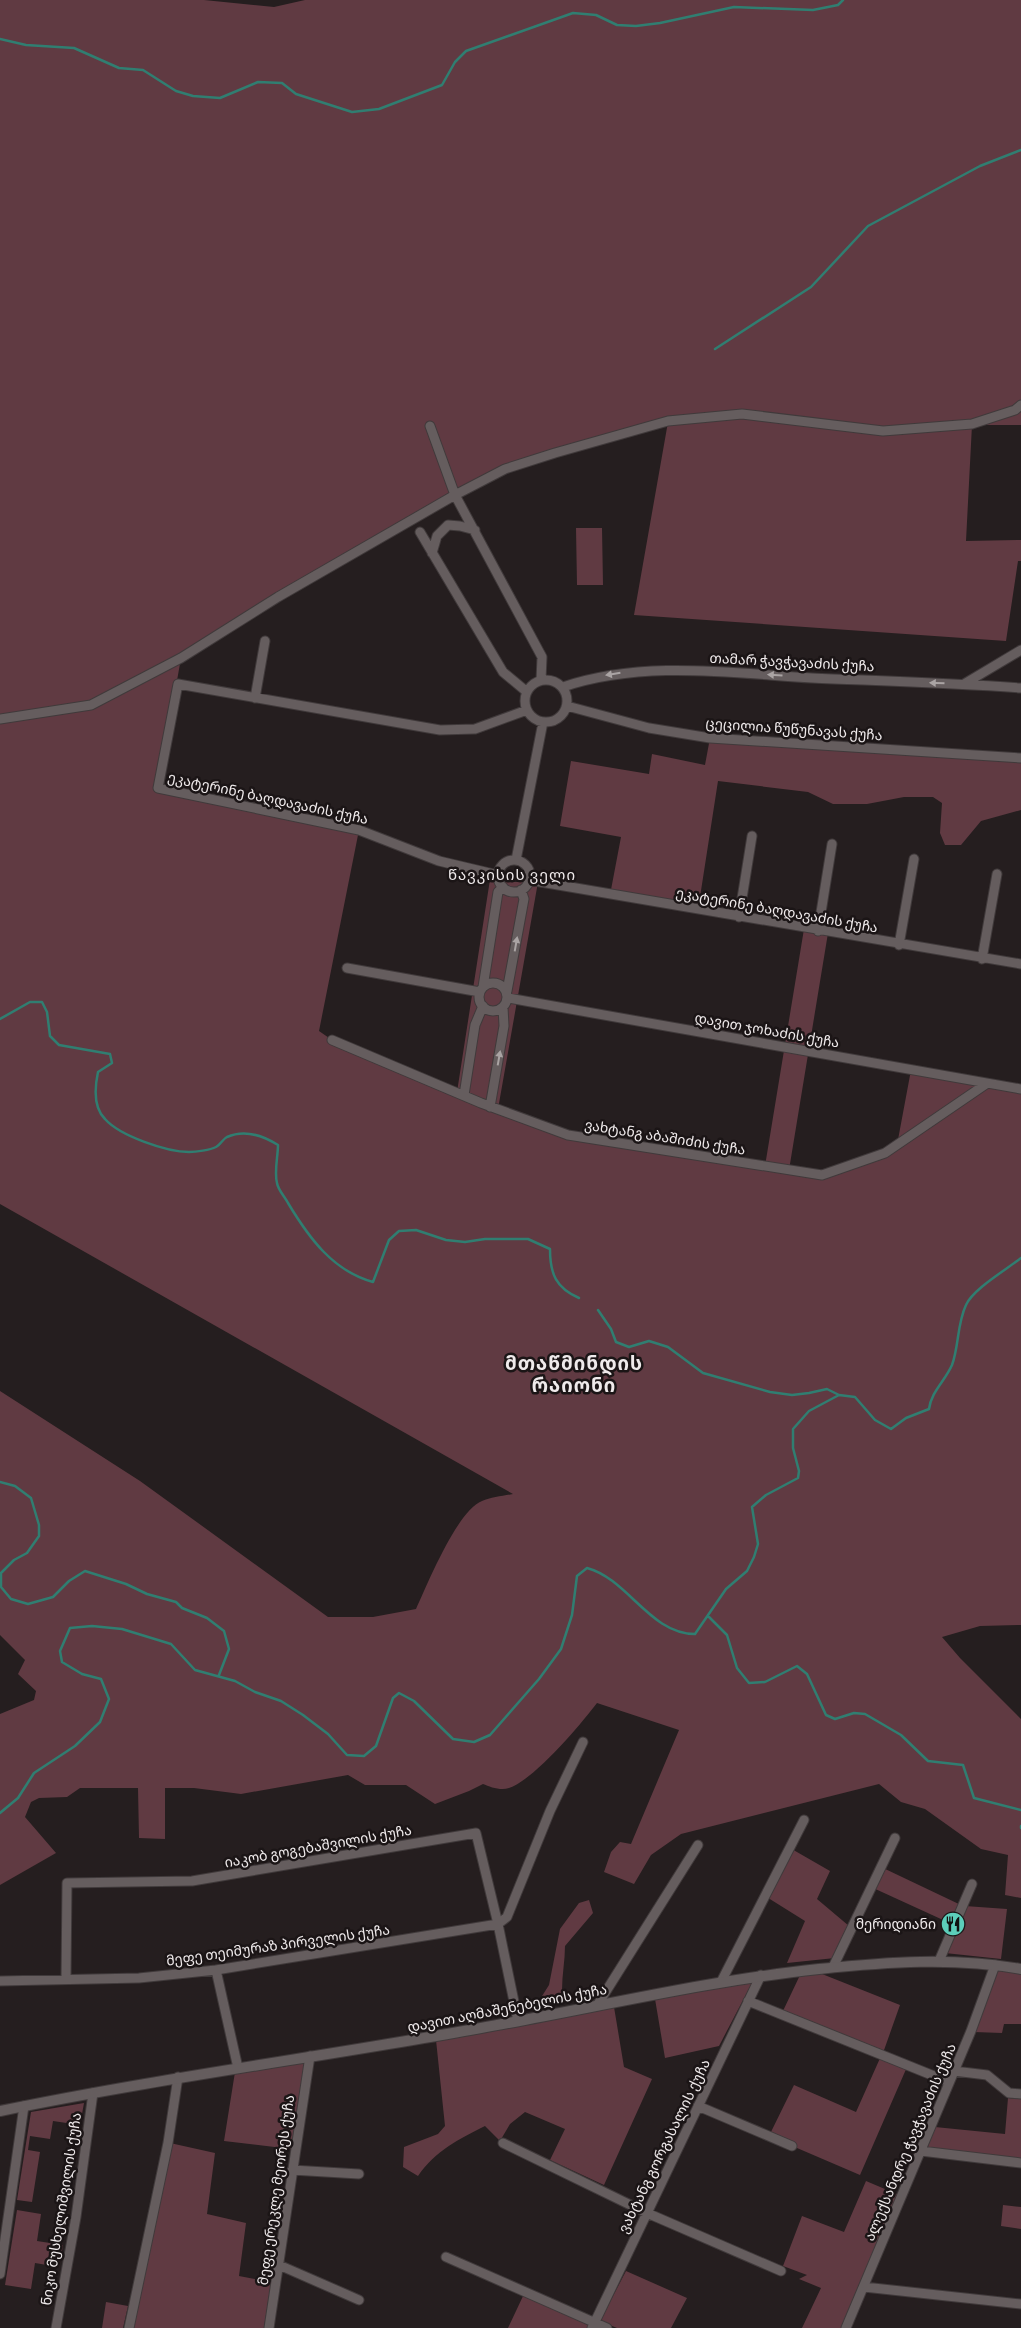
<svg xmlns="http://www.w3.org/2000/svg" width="1021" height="2328" viewBox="0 0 1021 2328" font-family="Literata,'Noto Sans Georgian',serif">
	<rect width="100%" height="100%" fill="#251e1f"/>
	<!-- green -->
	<path fill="#603a42" d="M0 0H204L274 7 305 0H1021V425H972L966 541 1021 540V561H1018L1006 641 634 615 668 422 505 469 181 658 158 788 359 830 319 1031 332 1040 457 1092 491 873 500 882H538L498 1109 568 1135 765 1166 804 929 828 933 789 1170 822 1175 897 1145 911 1070 1021 1089V1625L980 1626 942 1637 960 1658 1021 1719V1898L1005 1895 1008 1855 981 1849 925 1809 901 1802 879 1784 681 1834 651 1855 634 1884 604 1872 611 1852 620 1842 631 1844 679 1730 597 1703C581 1724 534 1780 509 1788 501 1791 490 1787 483 1784L469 1791 435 1804 406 1785H365L348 1775 241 1794 194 1788H165V1839L139 1838 138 1788H80L67 1797 39 1798 31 1802 25 1817 56 1853 0 1885V1714L34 1700 36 1691 18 1674 25 1660 0 1635V1391L140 1481 328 1617H373L416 1609C428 1583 457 1511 482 1501 491 1497 503 1496 513 1494L0 1204Z
		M576 528H602L603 585H577Z
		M710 738 1021 758V810L981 821 961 845H945L940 833 942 803 933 797H904L867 804H833L808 792 718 781 698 910 610 895 621 837 560 826 571 761 649 774 652 754 705 765Z
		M790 1848 830 1871 817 1899 849 1926 835 1958 787 1963 805 1921 765 1896Z
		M881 1867 963 1906 954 1925 871 1887Z
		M589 1900 593 1913 565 1946C565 1965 560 1984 563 2002L537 2004 549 1985 560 1929 579 1903Z
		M965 1906 1007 1909 1001 1959 945 1953Z
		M997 1968 1021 1974V2024H1004L1002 2033 974 2032Z
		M817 1972 900 2005 883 2053 782 2013 801 1973Z
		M753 1981 719 2046 665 2058 655 1999Z
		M614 2007 624 2067 652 2079 604 2185 550 2160 565 2129 525 2112 510 2124 500 2141 485 2126C458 2140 436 2150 418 2176L403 2167 404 2147 438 2134 445 2126 436 2040Z
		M881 2056 907 2067 860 2175 769 2136 794 2085 856 2112Z
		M305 2061 291 2149 224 2141 235 2072Z
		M1008 2098 1021 2099V2161L927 2149 935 2127 1005 2134Z
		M84 2103 80 2125 53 2121 50 2139 30 2136 28 2150 40 2152 32 2202 17 2200 31 2112Z
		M170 2143 215 2153 207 2214 246 2223 239 2276 271 2282 264 2328H132Z
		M866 2181 899 2195 844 2328H802L821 2288 799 2279 807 2275 783 2266 802 2216 844 2232Z
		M1003 2205 1021 2207V2229L1001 2226Z
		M17 2210 41 2214 37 2241 63 2245 59 2267 35 2263 31 2289 5 2285Z
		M626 2271 687 2298 671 2328H617L600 2321Z
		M524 2294 590 2324 588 2328H508Z
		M106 2302 128 2306 123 2328H102Z"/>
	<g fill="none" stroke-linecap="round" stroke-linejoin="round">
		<!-- stream -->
		<path stroke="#307e71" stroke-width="2.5" d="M0 39 26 45 74 48 119 68 143 70 176 91 193 96 220 98 258 82 282 83 296 94 352 112 379 109 442 85 455 62 466 51 573 13 596 15 617 25 636 26 660 23 734 7 813 10 838 5 843 0
			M715 349 811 287 868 226 980 166 1021 150
			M0 1019 30 1002H42L47 1012 50 1036 59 1045 110 1054 112 1063 98 1072C95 1086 93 1107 105 1119 120 1136 167 1152 189 1152 196 1152 210 1150 216 1147 220 1145 223 1139 227 1137 245 1129 262 1135 278 1145 278 1156 274 1172 277 1183 278 1190 285 1197 288 1203 309 1238 333 1271 373 1282L389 1240 399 1231 416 1230 446 1240 465 1242 485 1239H528L550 1249C550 1274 556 1288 579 1298
			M598 1310 611 1329 616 1342 629 1347 649 1341 668 1347 703 1373 770 1392 792 1395 809 1393 827 1389 839 1395
			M0 1482 15 1486 31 1498 39 1525V1536L27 1553 14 1560 1 1573V1587L11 1599 28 1604 53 1597 69 1581 85 1571 126 1584 147 1594 176 1602 182 1608 207 1618 224 1631 229 1649 219 1675
			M709 1617 727 1635 737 1668 749 1683 765 1682 797 1666 807 1674 826 1715 835 1719 854 1713 865 1714 901 1735 928 1761 963 1765 974 1798 1021 1810
			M0 1813 18 1798 34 1773 75 1746 100 1722 109 1699 101 1679 82 1674 62 1662 60 1651 70 1628 92 1626 122 1629 171 1644 195 1670 235 1681 255 1692 281 1701 303 1715 328 1734 347 1755 364 1756 376 1746 393 1698 399 1693 414 1701 453 1739 474 1742 490 1735 539 1679 561 1649 572 1615 577 1576 587 1568C628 1579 650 1634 695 1634L726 1589 747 1571 754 1557 758 1544 752 1507 766 1495 798 1478 799 1471 793 1448V1429L809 1411 839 1395 855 1397 875 1420 891 1429 906 1418 929 1409C931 1392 945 1381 952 1365 959 1346 957 1324 966 1305 973 1289 1006 1270 1021 1258
			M1021 1826V1828"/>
		<!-- minor casing -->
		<g stroke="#403a3b" stroke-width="11">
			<path id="minor" d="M430 426 455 495 542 657 541 680
				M420 532 503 672 527 692
				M432 553 437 536 448 525 460 526 475 530
				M525 701a21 21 0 1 1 42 0a21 21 0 1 1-42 0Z
				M964 684 1021 650
				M563 687C643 660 730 673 812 678 882 681 951 683 1021 688
				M255 698 265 641
				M567 706 649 728 710 738 1021 758
				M0 719 91 705 181 658 278 597 455 495 505 469 555 453 668 421 742 414 883 431 972 424 1015 410 1021 405
				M516 860 543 722
				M498 876a16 16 0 1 1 32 0a16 16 0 1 1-32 0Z
				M498 875 439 861 359 830 158 788 178 684 440 730 475 729 527 710
				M529 880 1021 964
				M739 917 752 836
				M818 931 832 844
				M899 945 914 859
				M982 959 997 874
				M347 968 480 992
				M479 997a14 14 0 1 1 28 0a14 14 0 1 1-28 0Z
				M483 987 498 892 503 887
				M507 991 524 899 521 890
				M508 998 1021 1089
				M332 1040 481 1103 568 1135 822 1175 885 1153 986 1084
				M464 1095 475 1025 483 1006
				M490 1107 504 1026 503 1007
				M939 1961 972 1884
				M833 1967 895 1838
				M216 1970 238 2068
				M66 1979 67 1883 192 1881 476 1833 498 1924 518 2021
				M0 1981 139 1978 216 1970 498 1924 507 1917 550 1811 583 1742
				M721 1982 804 1820
				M748 2001 949 2082
				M598 2004 698 1845
				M954 2071 987 2075 1009 2093 1021 2094
				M698 2106 792 2146
				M503 2143 647 2213 781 2271
				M921 2151 1021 2163
				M292 2170 359 2174
				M446 2257 607 2328
				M279 2265 359 2300
				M0 2274 24 2106
				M864 2287 1021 2304
				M56 2328 76 2217 93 2093
				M129 2328 168 2143 178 2077
				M269 2328 310 2056
				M592 2328 761 1975
				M846 2328 971 2031 995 1965"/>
		</g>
		<!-- tertiary casing -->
		<g stroke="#403a3b" stroke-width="12">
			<path id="tertiary" d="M0 2111C160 2078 321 2057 481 2028 594 2008 705 1981 819 1969 887 1962 954 1957 1021 1969"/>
		</g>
		<!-- minor -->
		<use href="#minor" stroke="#655d5e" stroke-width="9"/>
		<!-- tertiary -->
		<use href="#tertiary" stroke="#655d5e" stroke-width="10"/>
	</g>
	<!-- one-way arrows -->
	<defs><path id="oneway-solid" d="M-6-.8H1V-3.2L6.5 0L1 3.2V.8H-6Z" transform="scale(1.25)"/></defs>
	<g fill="#aaa4a4">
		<use href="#oneway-solid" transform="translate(613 674) rotate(171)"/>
		<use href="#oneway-solid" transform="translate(775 675) rotate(-177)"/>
		<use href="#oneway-solid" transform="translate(937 683) rotate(-178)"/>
		<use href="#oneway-solid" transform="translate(516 944) rotate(-80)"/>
		<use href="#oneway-solid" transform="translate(499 1058) rotate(-80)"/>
	</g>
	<!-- icons -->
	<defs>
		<g id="restaurant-disc" transform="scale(1.25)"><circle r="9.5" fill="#5cceba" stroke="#1b1516"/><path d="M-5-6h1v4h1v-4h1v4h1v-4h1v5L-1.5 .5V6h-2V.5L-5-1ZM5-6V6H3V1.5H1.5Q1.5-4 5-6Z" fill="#111"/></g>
	</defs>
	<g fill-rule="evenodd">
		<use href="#restaurant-disc" x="953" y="1924"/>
	</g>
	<g text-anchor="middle" stroke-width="5" stroke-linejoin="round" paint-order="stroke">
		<!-- street labels -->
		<g font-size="14" fill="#efeaeb" stroke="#1b1516">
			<text transform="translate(792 662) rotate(3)" y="5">თამარ ჭავჭავაძის ქუჩა</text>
			<text transform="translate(794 729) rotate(4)" y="5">ცეცილია წუწუნავას ქუჩა</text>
			<text transform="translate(268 798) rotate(12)" y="5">ეკატერინე ბაღდავაძის ქუჩა</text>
			<text transform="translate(777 910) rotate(10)" y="5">ეკატერინე ბაღდავაძის ქუჩა</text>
			<text transform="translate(767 1030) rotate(10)" y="5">დავით ჯოხაძის ქუჩა</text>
			<text transform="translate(665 1137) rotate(9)" y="5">ვახტანგ აბაშიძის ქუჩა</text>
			<text transform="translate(318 1846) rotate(-10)" y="5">იაკობ გოგებაშვილის ქუჩა</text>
			<text transform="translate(278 1945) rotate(-8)" y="5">მეფე თეიმურაზ პირველის ქუჩა</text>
			<text transform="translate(507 2008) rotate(-11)" y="5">დავით აღმაშენებელის ქუჩა</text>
			<text transform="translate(910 2142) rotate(-67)" y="5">ალექსანდრე ჭავჭავაძის ქუჩა</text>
			<text transform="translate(664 2146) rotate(-64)" y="5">ვახტანგ გორგასალის ქუჩა</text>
			<text transform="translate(276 2190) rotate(-82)" y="5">მეფე ერეკლე მეორეს ქუჩა</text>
			<text transform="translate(61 2209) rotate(-81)" y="5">ნიკო მუსხელიშვილის ქუჩა</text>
		</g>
		<!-- poi labels -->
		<g font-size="14" fill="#efeaeb" stroke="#1b1516" text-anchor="end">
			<text x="936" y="1929">მერიდიანი</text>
		</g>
		<!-- neighbourhood labels -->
		<g font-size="15" letter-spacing="1" fill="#efeaeb" stroke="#1b1516">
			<text x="512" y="880">წავკისის ველი</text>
		</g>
		<!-- district labels -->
		<g font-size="19" font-weight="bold" letter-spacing="1" fill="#efeaeb" stroke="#1b1516">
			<text x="574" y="1370">მთაწმინდის<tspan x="574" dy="22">რაიონი</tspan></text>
		</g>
	</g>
</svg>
